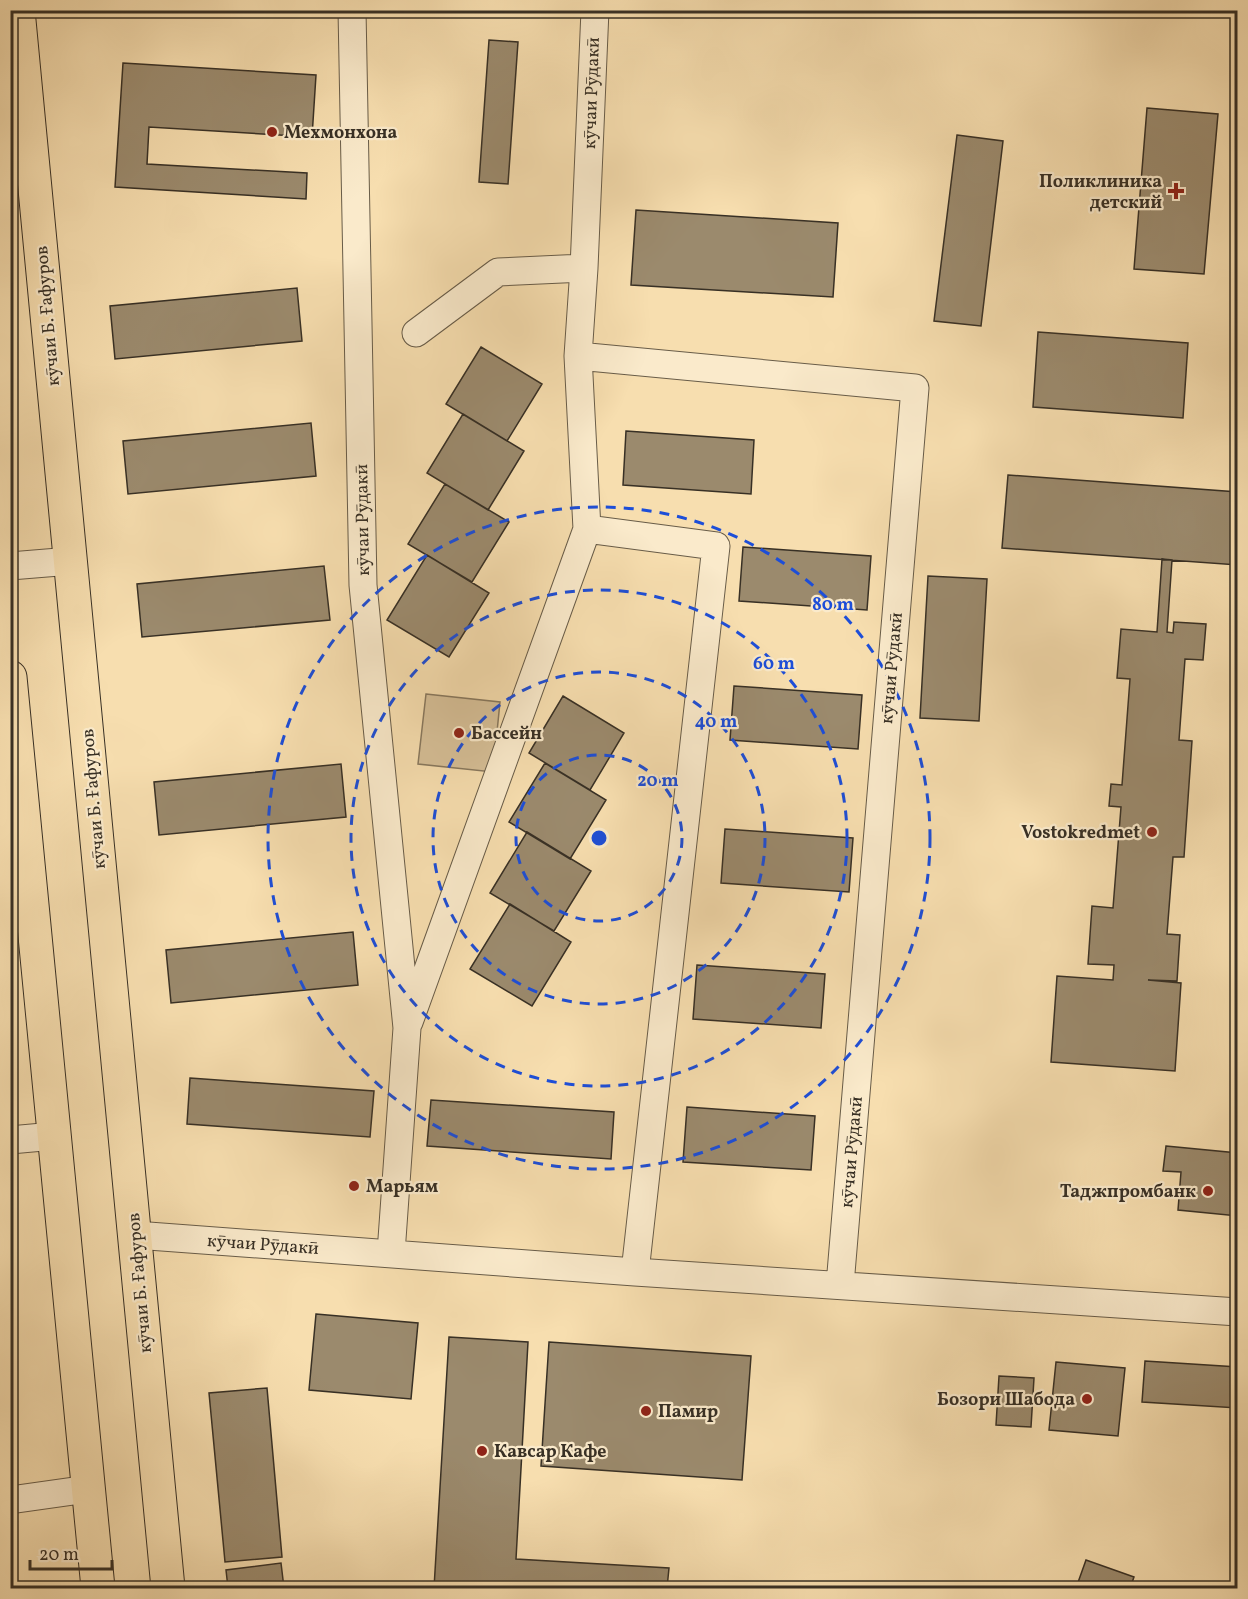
<svg xmlns="http://www.w3.org/2000/svg" width="1248" height="1599" viewBox="0 0 1248 1599" font-family="Vollkorn,serif">
	<rect width="100%" height="100%" fill="#f7deaf"/>
	<filter id="stains"><feTurbulence type="fractalNoise" baseFrequency=".00333" numOctaves="4"/><feColorMatrix values="0 0 0 0 .2 0 0 0 0 .09 0 0 0 0 .02 0 0 0 .5 -.17"/></filter>
	<radialGradient id="worn" r=".72"><stop offset=".6" stop-color="#630" stop-opacity="0"/><stop offset="1" stop-color="#630" stop-opacity=".3"/></radialGradient>
	<!-- green -->
	<path fill="#d7c098" stroke="#88785e" stroke-width="1.5" d="M426 694 500 702 493 772 418 764Z"/>
	<!-- building -->
	<path fill="#9b8a6d" stroke="#383025" stroke-width="1.5" d="M489 40 518 42 508 184 479 182Z
		M123 63 316 75 312 137 149 127 147 164 307 173 306 199 115 187Z
		M1147 108 1218 114 1204 274 1134 269Z
		M957 135 1003 141 981 326 934 321Z
		M636 210 838 223 833 297 631 285Z
		M297 288 302 341 115 359 110 306Z
		M1038 332 1188 343 1183 418 1033 407Z
		M481 347 542 384 507 441 446 404Z
		M463 414 524 451 488 510 427 473Z
		M311 423 316 476 128 494 123 441Z
		M626 431 754 440 751 494 623 485Z
		M1008 475 1238 492V565L1002 548Z
		M445 484 509 522 472 582 408 544Z
		M743 547 871 556 867 610 739 601Z
		M427 555 489 593 449 657 387 620Z
		M1162 559 1172 560 1167 632 1173 633 1174 622 1206 624 1203 660 1185 659 1179 740 1192 741 1184 857H1173L1167 934 1180 935 1177 981 1148 980 1181 983 1175 1071 1051 1062 1057 976 1113 980 1114 965 1088 964 1092 906 1113 908 1121 807 1109 806 1111 784 1122 785 1130 679 1117 678 1121 629 1157 632Z
		M324 566 330 620 142 637 137 584Z
		M928 576 987 579 979 721 920 718Z
		M734 686 862 695 858 749 730 740Z
		M563 696 624 733 590 790 529 753Z
		M545 763 606 800 570 859 509 822Z
		M341 764 346 817 159 835 154 782Z
		M725 829 853 838 849 892 721 883Z
		M527 832 591 871 554 931 490 893Z
		M510 904 571 942 532 1006 470 969Z
		M353 932 358 985 171 1003 166 950Z
		M697 965 825 974 821 1028 693 1019Z
		M190 1078 374 1091 370 1137 187 1124Z
		M431 1100 614 1112 611 1159 427 1146Z
		M687 1107 815 1116 811 1170 683 1162Z
		M1166 1146 1238 1153V1216L1178 1210 1181 1172 1163 1171Z
		M316 1314 418 1323 411 1399 309 1390Z
		M449 1337 528 1342 516 1559 669 1568 667 1588H434Z
		M549 1342 751 1356 742 1480 541 1466Z
		M1145 1361 1238 1367V1408L1142 1402Z
		M1056 1362 1125 1368 1118 1436 1049 1430Z
		M999 1376 1034 1378 1031 1427 996 1425Z
		M267 1388 282 1557 225 1562 209 1393Z
		M1086 1560 1134 1577 1130 1588H1076Z
		M281 1563 284 1588H228L226 1570Z"/>
	<g fill="none" stroke-linecap="round" stroke-linejoin="round">
		<!-- minor casing -->
		<g stroke="#685c48" stroke-width="29">
			<path id="minor" d="M352 10 363 585 407 1028 391 1253
				M416 333 498 272 584 268
				M578 356 915 388 840 1285
				M587 529 716 546 635 1272
				M10 566 71 561
				M409 1022 587 529 578 356 584 268 595 10
				M10 1140 54 1136
				M135 1235 635 1272 1238 1312
				M10 1500 88 1489"/>
		</g>
		<!-- major casing -->
		<g stroke="#383025" stroke-width="35">
			<path id="major" d="M18 10 168 1588
				M10 677 98 1588"/>
		</g>
		<!-- minor -->
		<use href="#minor" stroke="#faeacb" stroke-width="27"/>
		<!-- major -->
		<use href="#major" stroke="#f7deaf" stroke-width="33"/>
	</g>
	<!-- distance rings -->
	<g fill="none" stroke="#1d4ed8" stroke-width="3" stroke-dasharray="10 8">
		<circle cx="599" cy="838" r="83"/>
		<circle cx="599" cy="838" r="166"/>
		<circle cx="599" cy="838" r="248"/>
		<circle cx="599" cy="838" r="331"/>
	</g>
	<!-- markers -->
	<g fill="#8f2418" stroke="#faeacb" stroke-width="2">
		<circle cx="272" cy="132" r="6"/>
		<path d="M1173 182h6v6h6v6h-6v6h-6v-6h-6v-6h6z"/>
		<circle cx="459" cy="733" r="6"/>
		<circle cx="1152" cy="832" r="6"/>
		<circle cx="354" cy="1186" r="6"/>
		<circle cx="1208" cy="1191" r="6"/>
		<circle cx="1087" cy="1399" r="6"/>
		<circle cx="646" cy="1411" r="6"/>
		<circle cx="482" cy="1451" r="6"/>
	</g>
	<g text-anchor="middle" stroke-width="4.5" stroke-linejoin="round" paint-order="stroke">
		<!-- street labels -->
		<g font-size="18" fill="#383025" stroke="#faeacb">
			<text transform="translate(591 93) rotate(-88)" y="6">кӯчаи Рӯдакӣ</text>
			<text transform="translate(47 316) rotate(-95)" y="6">кӯчаи Б. Ғафуров</text>
			<text transform="translate(362 520) rotate(-91)" y="6">кӯчаи Рӯдакӣ</text>
			<text transform="translate(891 668) rotate(-85)" y="6">кӯчаи Рӯдакӣ</text>
			<text transform="translate(93 799) rotate(-95)" y="6">кӯчаи Б. Ғафуров</text>
			<text transform="translate(851 1152) rotate(-85)" y="6">кӯчаи Рӯдакӣ</text>
			<text transform="translate(263 1244) rotate(4)" y="6">кӯчаи Рӯдакӣ</text>
			<text transform="translate(139 1283) rotate(-95)" y="6">кӯчаи Б. Ғафуров</text>
		</g>
		<!-- poi labels -->
		<g font-size="18" font-weight="bold" fill="#383025" stroke="#faeacb" text-anchor="start">
			<text x="284" y="138">Мехмонхона</text>
			<text x="1162" y="187" text-anchor="end">Поликлиника<tspan x="1162" dy="21">детский</tspan></text>
			<text x="471" y="739">Бассейн</text>
			<text x="1140" y="838" text-anchor="end">Vostokredmet</text>
			<text x="366" y="1192">Марьям</text>
			<text x="1196" y="1197" text-anchor="end">Таджпромбанк</text>
			<text x="1075" y="1405" text-anchor="end">Бозори Шабода</text>
			<text x="658" y="1417">Памир</text>
			<text x="494" y="1457">Кавсар Кафе</text>
		</g>
	</g>
	<circle cx="599" cy="838" r="9" fill="#1d4ed8" stroke="#faeacb" stroke-width="3"/>
	<g font-size="18" text-anchor="middle" font-weight="bold" fill="#1d4ed8" stroke="#faeacb" stroke-width="4.5" stroke-linejoin="round" paint-order="stroke">
		<text x="833" y="610">80 m</text>
		<text x="774" y="669">60 m</text>
		<text x="716" y="727">40 m</text>
		<text x="658" y="786">20 m</text>
	</g>
	<!-- margin -->
	<rect width="1248" height="1599" fill="none" stroke="#f7deaf" stroke-width="36"/>
	<rect x="12" y="12" width="1224" height="1575" fill="none" stroke="#383025" stroke-width="3"/>
	<rect x="18" y="18" width="1212" height="1563" fill="none" stroke="#383025" stroke-width="1.5"/>
	<!-- scale -->
	<path d="M30 1560v9h82v-9" fill="none" stroke="#383025" stroke-width="3"/>
	<text x="39" y="1560" font-size="18" fill="#383025" stroke="#faeacb" stroke-width="4.5" paint-order="stroke">20 m</text>
	<rect width="100%" height="100%" filter="url(#stains)"/>
	<rect width="100%" height="100%" fill="url(#worn)"/>
</svg>
